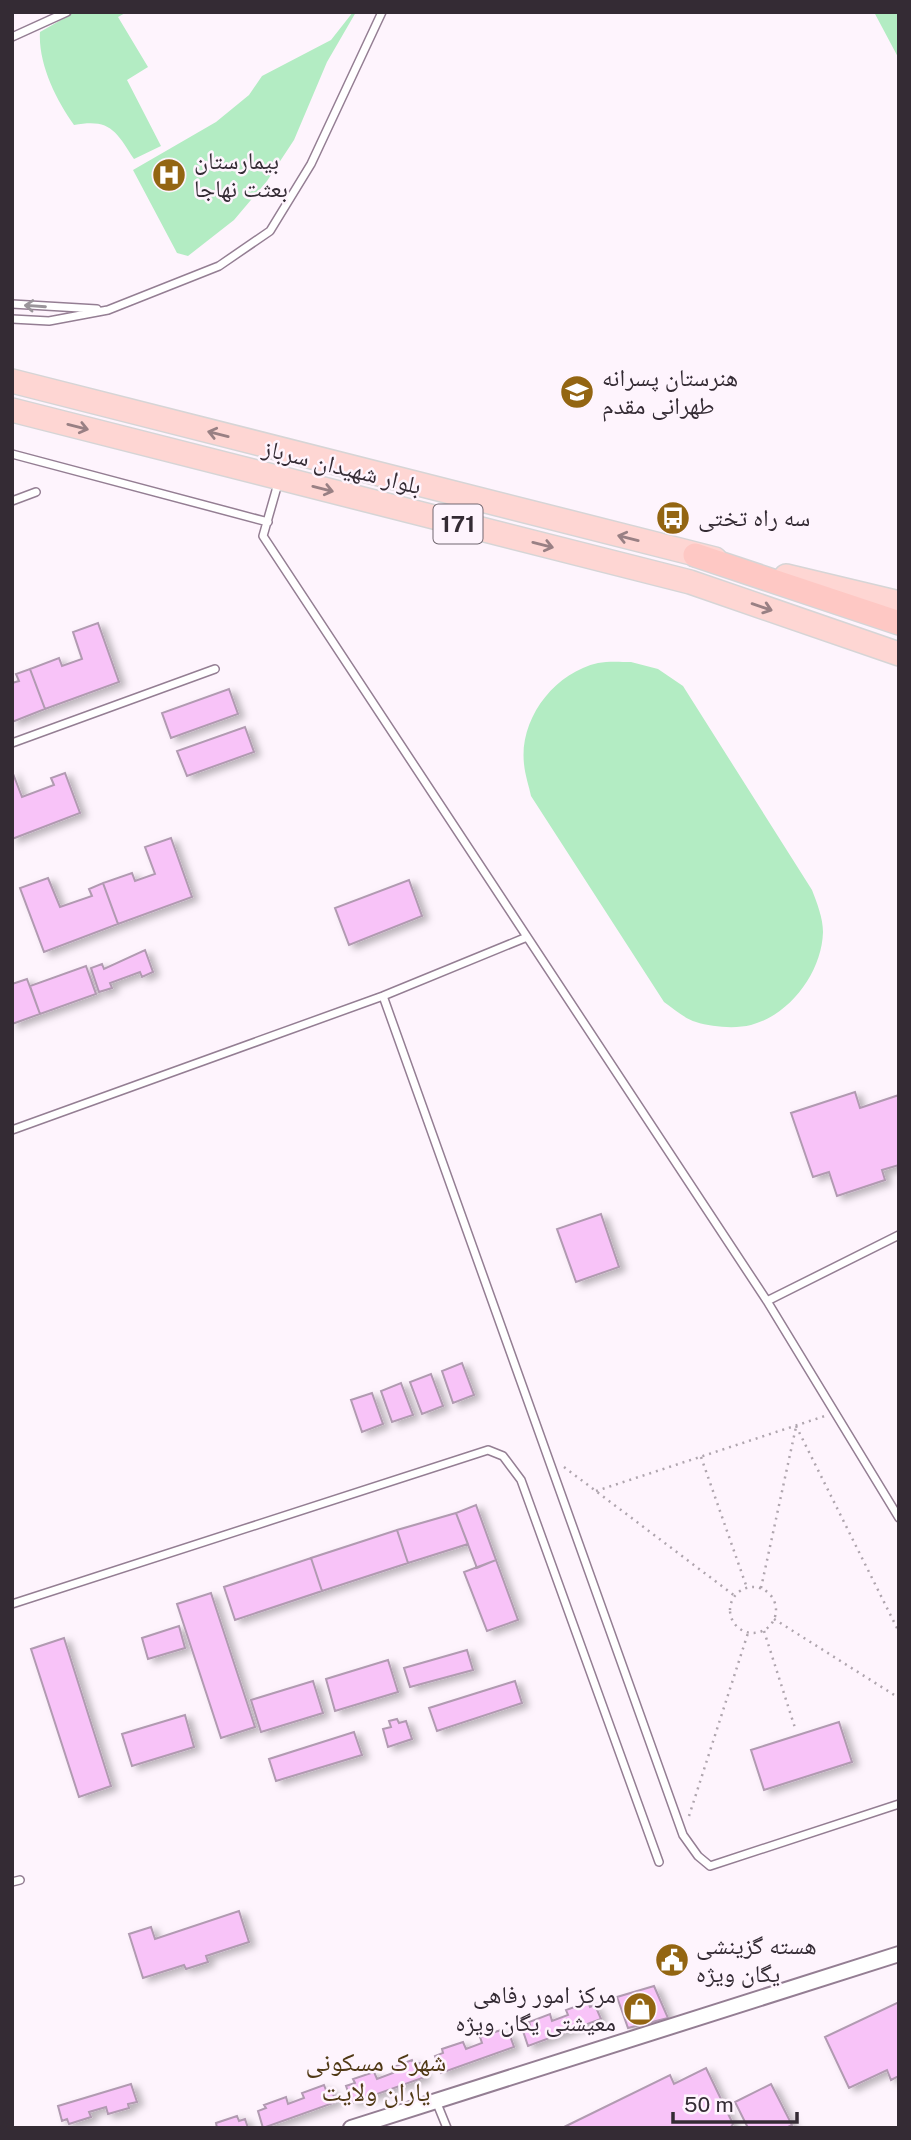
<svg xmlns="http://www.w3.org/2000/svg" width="911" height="2140" viewBox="0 0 911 2140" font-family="'Public Sans','Noto Naskh Arabic',sans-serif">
	<defs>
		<filter id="shadow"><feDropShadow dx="6" dy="3.5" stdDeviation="3.5" flood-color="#0004"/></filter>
	</defs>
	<rect width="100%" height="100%" fill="#fef4fd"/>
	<!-- green -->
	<path fill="#b3ecc3" d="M75 12H127L118 17 148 67 127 80 161 146 134 159C116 131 110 118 74 125 56 100 38 63 40 32Z
		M353 12H356L327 62 294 140 267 181 234 220 188 256 177 253 133 170 216 122 249 95 262 76 331 40Z
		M874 12H899V59Z
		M631 662 658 669 683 686 812 890C817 903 823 918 823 932 822 972 790 1015 751 1025 735 1029 712 1027 696 1022 685 1019 674 1009 664 1002L531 796C529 786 525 775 524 764 519 719 554 673 598 663 608 661 621 662 631 662Z"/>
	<!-- building -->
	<path fill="#f8c3f8" stroke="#b19ab1" stroke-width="2" filter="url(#shadow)" d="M98 623 119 682 45 709 30 669 59 658 62 666 82 659 73 632Z
		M30 669 45 709 12 722V683L19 681 16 674Z
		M229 689 238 714 171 738 162 713Z
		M245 727 254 752 187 776 177 751Z
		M12 771 22 797 54 785 51 778 65 773 80 813 12 839Z
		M171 838 192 897 118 924 103 883 132 873 135 881 155 874 145 847Z
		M48 878 60 907 92 896 89 889 103 883 118 924 44 952 20 888Z
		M409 880 422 916 349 945 335 908Z
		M145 950 153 972 142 977 140 972 110 983 112 988 99 992 91 968 102 964 104 969Z
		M86 966 96 994 40 1014 30 986Z
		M27 979 40 1014 12 1024V984Z
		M855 1092 860 1108 899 1095V1165L882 1170 885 1180 837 1196 829 1172 813 1177 791 1113Z
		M601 1214 619 1267 576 1282 557 1229Z
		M462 1363 474 1395 453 1403 442 1371Z
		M431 1374 443 1406 422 1414 410 1382Z
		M401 1383 413 1415 392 1422 381 1391Z
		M372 1393 383 1424 362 1432 351 1400Z
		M476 1505 496 1560 477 1568 456 1513Z
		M456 1513 468 1544 408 1563 397 1530Z
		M397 1530 408 1563 322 1591 311 1558Z
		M311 1558 322 1591 235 1620 224 1587Z
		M496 1560 518 1620 487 1631 464 1572Z
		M211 1593 255 1727 221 1738 177 1604Z
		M179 1626 185 1648 148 1659 142 1638Z
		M64 1638 111 1786 79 1797 31 1649Z
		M467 1650 473 1670 410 1687 404 1668Z
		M388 1660 398 1692 335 1711 326 1679Z
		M313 1681 323 1713 261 1732 251 1700Z
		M515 1681 522 1703 437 1731 429 1708Z
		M185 1715 194 1747 132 1766 122 1734Z
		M397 1719 399 1723 406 1721 412 1739 388 1747 383 1729 391 1727 389 1721Z
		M839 1722 852 1762 764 1790 751 1750Z
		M354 1732 362 1755 276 1781 269 1759Z
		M239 1911 249 1942 206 1956 208 1962 186 1969 184 1965 143 1978 129 1934 151 1927 155 1939Z
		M654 1986 668 2018 628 2028 617 1997Z
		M588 2002 590 2007 595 2005 601 2019 528 2046 522 2028 530 2025 529 2022 550 2014 552 2021 568 2015 566 2010Z
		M899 2002V2076L891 2080 887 2070 849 2088 825 2037Z
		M501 2030 503 2035 509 2033 514 2047 441 2073 435 2056 443 2053 442 2049 463 2042 466 2049 482 2043 480 2037Z
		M412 2060 414 2065 420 2063 425 2077 352 2103 346 2086 355 2083 353 2079 374 2072 377 2079 393 2073 391 2068Z
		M706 2068 733 2124 730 2128H562L670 2075 674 2084Z
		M131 2084 137 2102 128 2104 129 2108 108 2114 106 2107 89 2112 91 2117 69 2124 67 2119 62 2121 58 2106Z
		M771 2084 792 2125 786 2128H748L735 2102Z
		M324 2085 326 2090 331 2089 336 2102 263 2128 258 2111 266 2108 264 2105 286 2097 288 2104 304 2098 302 2093Z
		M237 2116 239 2121 245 2119 248 2128H217L216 2123Z"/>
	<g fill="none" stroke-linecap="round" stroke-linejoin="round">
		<!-- service casing -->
		<g stroke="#947e93" stroke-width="10">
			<path id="service" d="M12 37 67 12
				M12 304 97 309
				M12 319 49 321 108 310 219 266 270 231 311 164 382 12
				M12 454 268 522
				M279 480 263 536 767 1301 899 1518
				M12 501 36 492
				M12 743 215 669
				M383 996 683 1835 698 1856 710 1866 899 1804
				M12 1130 383 996 527 937
				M767 1301 899 1235
				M12 1604 488 1450 503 1456 521 1480 659 1862
				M12 1882 20 1880
				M436 2101 447 2128"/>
		</g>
		<!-- minor casing -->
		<g stroke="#947e93" stroke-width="18">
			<path id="minor" d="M351 2128 899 1954"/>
		</g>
		<!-- primary casing -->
		<g stroke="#d6d5d6" stroke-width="26">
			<path id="primary" d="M12 381 715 559
				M12 410 690 582 899 654
				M786 576 899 603"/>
		</g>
		<!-- trunk casing -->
		<g stroke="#d6d5d6" stroke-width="26">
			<path id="trunk" d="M695 555 899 623"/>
		</g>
		<!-- path -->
		<path stroke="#afa5ae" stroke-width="2.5" stroke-dasharray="2 5" stroke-linecap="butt" d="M796 1426 899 1632
			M701 1457 747 1588
			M564 1467 735 1596
			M596 1491 825 1416
			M730 1610a23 23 0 1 1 46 0a23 23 0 1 1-46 0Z
			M761 1588 796 1427
			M774 1619 899 1698
			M764 1631 796 1731
			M689 1816 748 1633"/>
		<!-- service -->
		<use href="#service" stroke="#fff" stroke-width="7"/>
		<!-- minor -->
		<use href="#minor" stroke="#fff" stroke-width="14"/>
		<!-- primary -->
		<use href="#primary" stroke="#fed6d3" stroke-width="23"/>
		<!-- trunk -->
		<use href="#trunk" stroke="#fec8c4" stroke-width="23"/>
	</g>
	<!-- one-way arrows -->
	<defs><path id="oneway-shaft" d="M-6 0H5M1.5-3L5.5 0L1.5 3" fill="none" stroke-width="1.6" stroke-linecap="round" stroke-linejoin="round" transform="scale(1.75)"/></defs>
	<use stroke="#9a959a" href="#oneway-shaft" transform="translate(35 306) rotate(-176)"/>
	<g stroke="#998084">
		<use href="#oneway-shaft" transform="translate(78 427) rotate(14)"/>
		<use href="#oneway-shaft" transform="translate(218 434) rotate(-166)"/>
		<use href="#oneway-shaft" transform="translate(323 489) rotate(14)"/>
		<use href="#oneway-shaft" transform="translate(628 538) rotate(-166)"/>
		<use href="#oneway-shaft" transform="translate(543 545) rotate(14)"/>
		<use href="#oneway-shaft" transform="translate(762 607) rotate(19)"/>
	</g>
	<!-- icons -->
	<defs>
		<g id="hospital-disc" transform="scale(1.75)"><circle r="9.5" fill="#936512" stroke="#fef4fd"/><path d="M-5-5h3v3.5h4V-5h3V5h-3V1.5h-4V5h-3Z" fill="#fff"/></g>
		<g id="school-disc" transform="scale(1.75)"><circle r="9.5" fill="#936512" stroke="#fef4fd"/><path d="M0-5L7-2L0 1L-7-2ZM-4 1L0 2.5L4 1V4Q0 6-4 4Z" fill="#fff"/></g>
		<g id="bus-disc" transform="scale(1.75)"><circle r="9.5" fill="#936512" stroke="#fef4fd"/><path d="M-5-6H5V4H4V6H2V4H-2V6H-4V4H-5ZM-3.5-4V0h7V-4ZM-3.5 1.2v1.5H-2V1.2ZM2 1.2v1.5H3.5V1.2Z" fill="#fff"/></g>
		<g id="civic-disc" transform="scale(1.75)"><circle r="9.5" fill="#936512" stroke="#fef4fd"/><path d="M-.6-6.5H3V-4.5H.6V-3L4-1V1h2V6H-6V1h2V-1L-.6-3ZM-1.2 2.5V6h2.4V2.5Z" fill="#fff"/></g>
		<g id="shop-disc" transform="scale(1.75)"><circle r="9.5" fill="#936512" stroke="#fef4fd"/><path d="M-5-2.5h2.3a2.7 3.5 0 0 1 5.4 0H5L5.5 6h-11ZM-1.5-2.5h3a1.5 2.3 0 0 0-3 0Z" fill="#fff"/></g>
	</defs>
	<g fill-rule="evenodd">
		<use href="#hospital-disc" x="169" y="175"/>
		<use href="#school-disc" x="577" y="392"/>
		<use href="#bus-disc" x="673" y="518"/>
		<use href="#civic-disc" x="672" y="1960"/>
		<use href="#shop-disc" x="640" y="2009"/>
	</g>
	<g text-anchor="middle" stroke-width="5" stroke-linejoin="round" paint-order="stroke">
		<!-- shield labels -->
		<rect fill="#fef4fd" stroke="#716770" stroke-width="2" x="433.5" y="504.5" width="49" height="39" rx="5"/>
		<g font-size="23" font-weight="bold" fill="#342b34">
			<text x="458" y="532">171</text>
		</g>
		<!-- poi labels -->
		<g font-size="24" fill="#342b34" stroke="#fef4fd" text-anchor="start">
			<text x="194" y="169">بیمارستان<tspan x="194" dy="28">بعثت نهاجا</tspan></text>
			<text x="602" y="386">هنرستان پسرانه<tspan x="602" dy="28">طهرانی مقدم</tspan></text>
			<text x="698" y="526">سه راه تختی</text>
			<text x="696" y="1954">هسته گزینشی<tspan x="696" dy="28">یگان ویژه</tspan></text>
			<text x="616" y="2003" text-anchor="end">مرکز امور رفاهی<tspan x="616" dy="28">معیشتی یگان ویژه</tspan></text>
		</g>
		<!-- street labels -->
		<g font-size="24" fill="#342b34" stroke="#fef4fd">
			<text transform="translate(342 467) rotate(14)" y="8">بلوار شهیدان سرباز</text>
		</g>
		<!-- neighbourhood labels -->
		<g font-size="26" fill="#503915" stroke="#fef4fd">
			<text x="376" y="2071">شهرک مسکونی<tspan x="376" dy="30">یاران ولایت</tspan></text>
		</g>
	</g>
	<!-- border -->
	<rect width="911" height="2140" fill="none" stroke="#342b34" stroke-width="28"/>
	<!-- scale -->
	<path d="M673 2112v10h124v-10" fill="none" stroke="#342b34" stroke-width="3.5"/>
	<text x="684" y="2112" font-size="21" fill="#342b34" stroke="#fef4fd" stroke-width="5" paint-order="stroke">50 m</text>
</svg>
